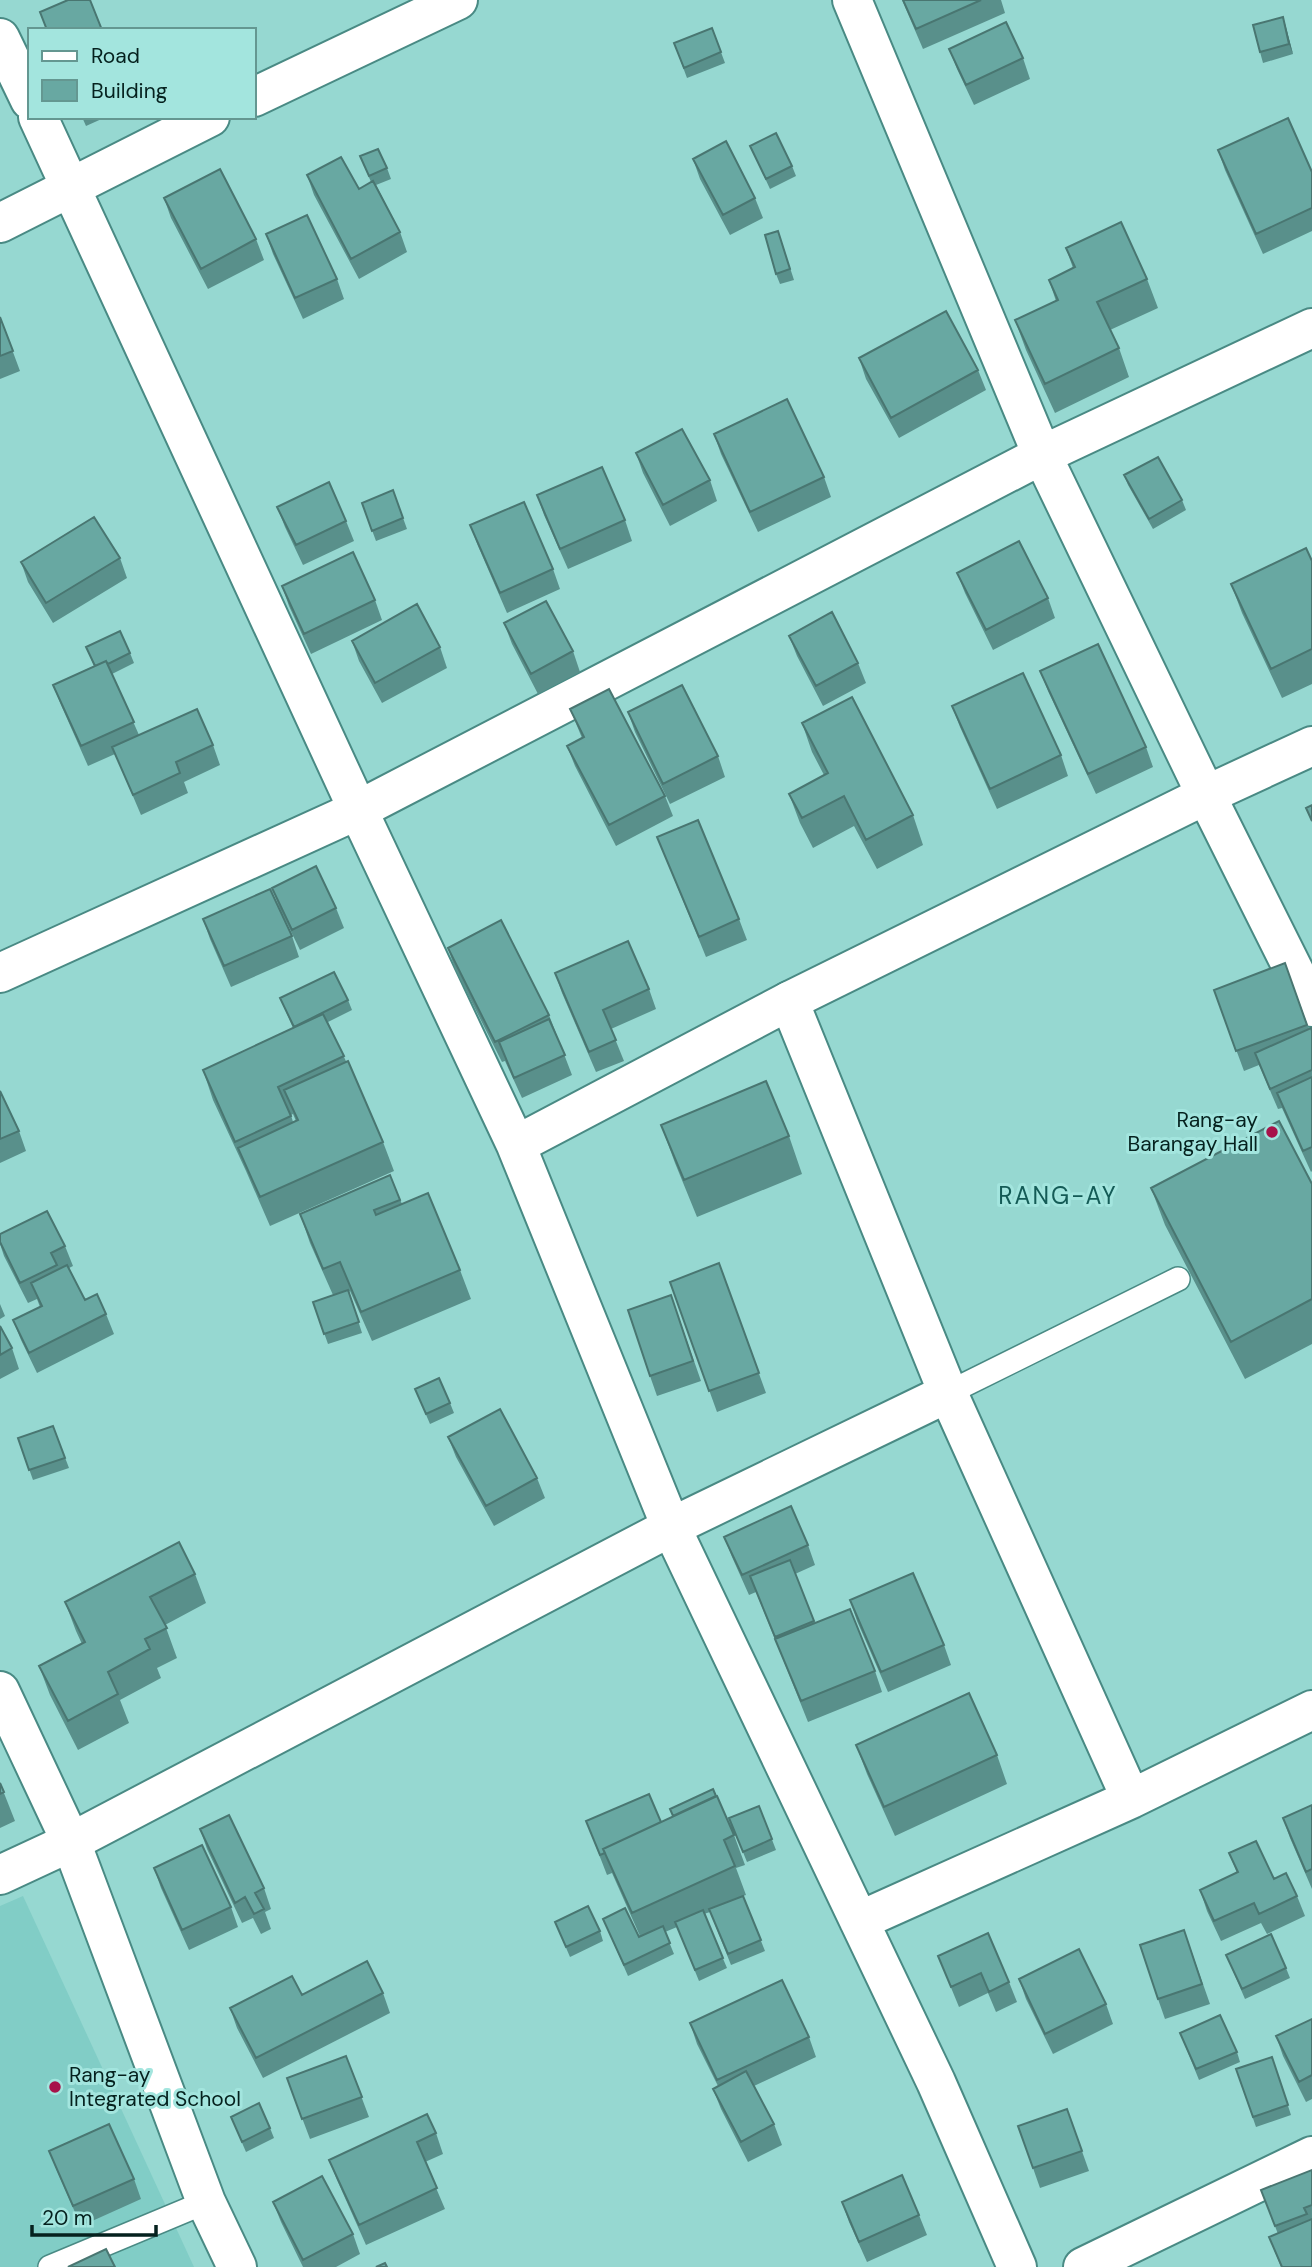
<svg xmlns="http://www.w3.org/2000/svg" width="1312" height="2267" viewBox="0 0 1312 2267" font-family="'DM Sans',sans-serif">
	<rect width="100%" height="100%" fill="#96d8d1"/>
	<!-- built -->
	<path fill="#81cdc6" d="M23 1896 194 2267H0V1906Z"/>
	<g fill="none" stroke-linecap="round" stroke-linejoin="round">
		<!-- lane casing -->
		<g stroke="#498a84" stroke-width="26">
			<path id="lane" d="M948 1393 1178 1279
				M50 2267 206 2202"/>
		</g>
		<!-- street casing -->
		<g stroke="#498a84" stroke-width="42">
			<path id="street" d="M852 0 1042 455 1206 795 1312 746
				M0 38 30 100
				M254 97 458 0
				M38 117 358 810 516 1145 671 1527 936 2082 1017 2267
				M0 223 210 117
				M0 973 358 810 1042 455 1312 328
				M516 1145 789 1001
				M948 1393 1131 1799
				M0 1691 71 1842 206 2202 237 2267
				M859 1921 1131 1799 1312 1710
				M1083 2267 1312 2156"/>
		</g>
		<!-- secondary casing -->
		<g stroke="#498a84" stroke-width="42">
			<path id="secondary" d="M0 1875 71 1842 671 1527 948 1393 789 1001 1206 795 1312 1007"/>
		</g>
		<!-- lane -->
		<use href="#lane" stroke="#fff" stroke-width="23"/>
		<!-- street -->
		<use href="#street" stroke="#fff" stroke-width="38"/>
		<!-- secondary -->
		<use href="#secondary" stroke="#fff" stroke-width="38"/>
	</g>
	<!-- wall -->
	<path fill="#59908b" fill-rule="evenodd" d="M902 0H1001L1005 13 923 49Z
		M1283 17 1293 54 1263 63 1260 52Z
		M712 28 725 63 687 78 674 43Z
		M949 49 1023 58 1030 79 974 105 957 69Z
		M82 117H106L86 126Z
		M750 146 792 166 796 176 770 189Z
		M1218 150 1312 172V231L1263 254 1225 170Z
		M360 156 387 168 391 179 376 185 400 232 407 252 359 279 314 195 307 175 359 189 371 182Z
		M693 159 755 198 763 218 730 235 700 179Z
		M164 198 256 239 264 260 208 289 171 218Z
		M778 231 794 280 780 284 776 274Z
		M266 234 337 279 344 299 303 319 273 254Z
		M1066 248 1147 279 1158 308 1110 330 1119 348 1129 377 1055 413 1026 350 1015 320 1056 301 1049 280 1073 268Z
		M0 317 20 371 0 379Z
		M859 358 978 370 986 390 899 438 866 379Z
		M714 434 824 477 831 497 758 532 721 454Z
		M636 453 710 480 717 501 670 526 643 473Z
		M1124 475 1182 500 1186 510 1153 529 1128 485Z
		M393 490 407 529 376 541 362 503Z
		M537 495 625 520 632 541 568 569 544 515Z
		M277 507 346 521 354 541 303 565 285 527Z
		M470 525 553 569 560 589 507 613 478 546Z
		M120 558 127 578 53 623 28 582 21 562Z
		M1312 561V684L1282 698 1242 613 1231 584Z
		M957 573 1048 598 1055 618 993 650 965 593Z
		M282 586 375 600 382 620 311 654 289 606Z
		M504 623 573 651 580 672 538 694 512 644Z
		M789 636 858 663 866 683 823 706 797 656Z
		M352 641 440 647 447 668 382 703 359 661Z
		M86 647 130 653 134 663 112 674 139 735 213 745 220 765 184 782 188 793 141 815 115 754 88 766 61 705 53 685 94 666Z
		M1040 671 1146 747 1153 767 1096 794 1048 691Z
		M952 706 1061 755 1068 776 997 809 960 727Z
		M570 709 665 796 673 816 616 846 575 766 567 746 582 738Z
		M628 712 718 756 725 777 670 804 635 732Z
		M802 723 913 815 923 845 877 869 854 826 813 848 800 823 789 794 824 775 812 752Z
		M657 837 739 919 747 940 706 957Z
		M272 888 336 908 344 928 300 950 280 909Z
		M203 919 292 936 299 957 231 987 210 939Z
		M448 948 549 1015 572 1075 522 1098 505 1061 502 1062 455 969Z
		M1285 963 1309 1029 1312 1031V1171L1311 1172 1282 1108 1278 1109 1259 1065 1244 1071 1214 990Z
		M555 973 649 989 656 1009 611 1029 624 1061 596 1072 562 993Z
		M280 998 348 1000 352 1010 328 1022 383 1142 394 1171 270 1226 246 1171 213 1100 203 1070 293 1028ZM293 1114 296 1121 293 1122 291 1115Z
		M0 1091 19 1131 26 1151 0 1163Z
		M661 1125 789 1136 802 1174 697 1217 675 1163Z
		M390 1175 402 1204 460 1270 471 1299 372 1341 350 1291 349 1292 362 1333 328 1344 313 1302 333 1295 310 1243 300 1214Z
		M1312 1184V1344L1245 1379 1165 1225 1151 1188Z
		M0 1234 65 1246 73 1266 69 1268 85 1300 106 1314 114 1334 37 1373 21 1340 13 1320 40 1307 37 1299 28 1303 4 1256 0 1244Z
		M719 1263 766 1393 717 1412 670 1282Z
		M0 1304 5 1316 0 1319Z
		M678 1315 701 1381 657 1396 650 1376Z
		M0 1326 12 1348 19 1369 0 1379Z
		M415 1389 450 1403 454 1413 430 1424Z
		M53 1426 69 1468 33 1480 18 1438Z
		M448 1437 537 1478 545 1498 494 1526 456 1457Z
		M724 1537 808 1545 815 1565 795 1574 815 1623 875 1671 882 1692 808 1722 756 1592 749 1595 732 1557Z
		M195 1574 206 1603 165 1625 177 1658 157 1668 161 1678 120 1700 129 1723 78 1750 50 1695 39 1666 82 1644 76 1631 65 1602Z
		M850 1600 944 1645 951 1665 888 1692 857 1621Z
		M856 1745 997 1755 1007 1784 895 1836 867 1774Z
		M0 1783 15 1821 0 1828Z
		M1312 1805V1889L1290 1838 1283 1818Z
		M759 1806 776 1850 747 1862 729 1818Z
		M670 1809 734 1835 745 1865 736 1868 746 1895 743 1896 765 1951 731 1965 710 1912 704 1914 727 1968 699 1981 677 1927 665 1932 674 1954 628 1976 603 1919 639 1937 640 1936 612 1873 607 1875 586 1821 661 1822 673 1816Z
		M200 1829 264 1888 271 1909 265 1912 271 1929 261 1934 253 1918 242 1923 207 1849Z
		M1229 1853 1297 1896 1305 1916 1267 1934 1261 1923 1221 1941 1207 1911 1200 1890 1237 1873Z
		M154 1868 231 1907 238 1927 189 1950 161 1888Z
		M555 1922 600 1931 603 1941 570 1957Z
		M1184 1930 1210 2004 1165 2019 1158 1999Z
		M1226 1955 1286 1968 1290 1978 1245 1999Z
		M938 1956 1009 1982 1017 2002 996 2012 988 1993 959 2007Z
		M1019 1979 1106 2004 1113 2024 1053 2054 1026 1999Z
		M383 1993 390 2013 263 2078 237 2028 230 2008 302 1995Z
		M1312 2019V2099L1306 2102 1283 2056 1276 2036Z
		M690 2023 809 2037 816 2057 754 2086 774 2124 782 2145 748 2162 721 2109 713 2089 718 2086 697 2044Z
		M1180 2033 1237 2052 1240 2062 1199 2080Z
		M346 2056 369 2117 310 2139 287 2078Z
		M1272 2057 1291 2115 1256 2127 1236 2069Z
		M1067 2109 1089 2171 1040 2188 1033 2168Z
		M231 2117 270 2128 274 2138 246 2152Z
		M436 2133 443 2154 425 2162 445 2209 366 2245 337 2180 329 2160Z
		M49 2151 134 2179 141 2199 81 2226 57 2171Z
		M1312 2170V2267H1281L1269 2237 1278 2234 1261 2190Z
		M273 2202 353 2234 360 2254 336 2267H303L281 2222Z
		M842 2202 919 2215 927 2235 867 2262 849 2222Z"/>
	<!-- shaded-wall -->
	<path fill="#497671" d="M1283 17 1286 27 1293 54 1289 44Z"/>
	<!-- building -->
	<path fill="#68a8a2" stroke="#497671" stroke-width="2" d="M68 0H90L102 30H47L40 12Z
		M903 0H981L916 29Z
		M1283 17 1289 44 1260 52 1253 25Z
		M1006 22 1023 58 966 85 949 49Z
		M712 28 721 52 684 68 674 43Z
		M1288 118 1312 172V208L1256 234 1218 150Z
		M776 133 792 166 766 179 750 146Z
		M726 141 755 198 723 215 693 159Z
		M378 149 387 168 369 176 360 156Z
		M341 157 359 189 373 181 400 232 351 259 307 175Z
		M220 169 256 239 201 269 164 198Z
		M307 215 337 279 295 298 266 234Z
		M1121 222 1147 279 1097 302 1119 348 1045 384 1015 320 1058 300 1049 280 1075 267 1066 248Z
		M778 231 790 269 776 274 765 235Z
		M946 311 978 370 891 418 859 358Z
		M0 317 13 351 0 356Z
		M787 399 824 477 750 512 714 434Z
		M682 429 710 480 663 505 636 453Z
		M1158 457 1182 500 1149 519 1124 475Z
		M602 467 625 520 560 549 537 495Z
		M329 482 346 521 296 545 277 507Z
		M393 490 403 518 372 531 362 503Z
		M524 502 553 569 500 593 470 525Z
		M94 517 120 558 46 603 21 562Z
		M1019 541 1048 598 986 630 957 573Z
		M1306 548 1312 561V649L1271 669 1231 584Z
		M353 552 375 600 304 634 282 586Z
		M546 601 573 651 531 674 504 623Z
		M417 604 440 647 375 683 352 641Z
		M832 612 858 663 816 686 789 636Z
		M120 631 130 653 108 664 106 661 95 666 86 647Z
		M1098 644 1146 747 1088 774 1040 671Z
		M106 661 134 722 81 746 53 685Z
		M1023 673 1061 755 990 789 952 706Z
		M682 685 718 756 663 784 628 712Z
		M609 689 665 796 609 825 567 746 584 737 570 709Z
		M852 697 913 815 866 840 844 796 802 818 789 794 828 773 802 723Z
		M197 709 213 745 176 762 180 773 133 795 112 747Z
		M1312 805V821L1306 808Z
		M698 820 739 919 699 937 657 837Z
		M316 866 336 908 292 930 272 888Z
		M270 889 292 936 224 966 203 919Z
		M501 920 549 1015 495 1042 448 948Z
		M628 941 649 989 603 1010 616 1040 589 1052 555 973Z
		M1285 963 1307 1025 1236 1051 1214 990Z
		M334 972 348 1000 294 1027 280 998Z
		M323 1014 344 1056 278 1087 291 1116 235 1142 203 1070Z
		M549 1019 565 1055 514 1078 499 1042Z
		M1311 1028 1312 1031V1070L1270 1089 1255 1053Z
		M348 1061 383 1142 260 1197 238 1148 298 1120 284 1090Z
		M1312 1077V1147L1303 1151 1277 1093Z
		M766 1081 789 1136 684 1180 661 1125Z
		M0 1091 19 1131 0 1139Z
		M1279 1121 1312 1184V1299L1231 1342 1151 1188Z
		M390 1175 400 1200 374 1210 376 1215 428 1193 460 1270 361 1312 340 1262 323 1269 300 1214Z
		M47 1211 65 1246 51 1253 57 1265 20 1283 0 1242V1234Z
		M719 1263 759 1373 709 1391 670 1282Z
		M67 1265 85 1300 97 1294 106 1314 29 1353 13 1320 42 1306 31 1283Z
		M348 1290 359 1322 324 1334 313 1302Z
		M671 1295 693 1361 650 1376 628 1310Z
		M0 1326 12 1348 0 1355Z
		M439 1378 450 1403 426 1414 415 1389Z
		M500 1409 537 1478 486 1506 448 1437Z
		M53 1426 65 1458 29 1470 18 1438Z
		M791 1506 808 1545 742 1575 724 1537Z
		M179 1542 195 1574 150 1597 167 1628 145 1639 150 1649 108 1672 118 1694 68 1721 39 1666 85 1642 65 1602Z
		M790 1560 814 1621 775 1637 750 1576Z
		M913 1573 944 1645 881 1672 850 1600Z
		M850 1609 875 1671 801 1701 775 1639Z
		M969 1693 997 1755 884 1807 856 1745Z
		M0 1783 4 1792 0 1794Z
		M713 1789 716 1796 673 1816 670 1809Z
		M649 1794 661 1822 603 1849 605 1853 600 1855 586 1821Z
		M717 1796 734 1835 724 1840 735 1866 632 1913 603 1849Z
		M1312 1805V1869L1306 1872 1283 1818Z
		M759 1806 772 1839 743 1852 729 1818Z
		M229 1815 264 1888 255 1893 264 1909 254 1914 245 1897 235 1903 200 1829Z
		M1256 1841 1274 1879 1286 1873 1297 1896 1259 1914 1254 1903 1214 1921 1200 1890 1238 1872 1229 1853Z
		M202 1845 231 1907 182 1930 154 1868Z
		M743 1896 761 1940 728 1954 709 1909Z
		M588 1906 600 1931 566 1947 555 1922Z
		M625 1908 639 1937 663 1926 670 1943 624 1965 603 1919Z
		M703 1910 723 1958 695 1970 675 1922Z
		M1184 1930 1202 1984 1158 1999 1140 1945Z
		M988 1933 1009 1982 989 1992 981 1973 951 1987 938 1956Z
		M1271 1934 1286 1968 1242 1989 1226 1955Z
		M1079 1949 1106 2004 1045 2034 1019 1979Z
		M367 1961 383 1993 256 2058 230 2008 292 1976 302 1995Z
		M782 1980 809 2037 717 2080 690 2023Z
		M1220 2015 1237 2052 1196 2069 1180 2033Z
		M1312 2019V2075L1299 2082 1276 2036Z
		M346 2056 362 2097 302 2119 287 2078Z
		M1272 2057 1288 2105 1253 2117 1236 2069Z
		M746 2071 774 2124 741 2142 713 2089Z
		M259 2103 270 2128 242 2142 231 2117Z
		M1067 2109 1082 2151 1033 2168 1018 2126Z
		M427 2114 436 2133 417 2142 437 2188 359 2225 329 2160Z
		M109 2124 134 2179 73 2206 49 2151Z
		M1312 2170V2205L1304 2208 1307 2214 1275 2226 1261 2190Z
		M902 2175 919 2215 859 2242 842 2202Z
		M322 2176 353 2234 303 2260 273 2202Z
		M1312 2219V2267H1282L1269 2237Z
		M106 2249 115 2267H68Z
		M385 2263 387 2267H376Z"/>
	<!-- markers -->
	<g fill="#a7124a" stroke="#a3e5de" stroke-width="2.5">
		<circle cx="1272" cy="1132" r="7"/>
		<circle cx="55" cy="2087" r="7"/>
	</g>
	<g text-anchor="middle" stroke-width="6" stroke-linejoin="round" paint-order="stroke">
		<!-- poi labels -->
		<g font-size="21" fill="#05211e" stroke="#a3e5de" text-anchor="end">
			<text x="1258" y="1127">Rang-ay<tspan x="1258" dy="24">Barangay Hall</tspan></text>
			<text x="69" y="2082" text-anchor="start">Rang-ay<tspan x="69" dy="24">Integrated School</tspan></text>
		</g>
		<!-- quarter labels -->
		<g font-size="24" letter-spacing="2" fill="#145b56" stroke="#a3e5de">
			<text x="1058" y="1204">RANG-AY</text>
		</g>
	</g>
	<!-- legend -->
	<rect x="28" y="28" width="228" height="91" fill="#a3e5de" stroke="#649791" stroke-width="2"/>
	<rect x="42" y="51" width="35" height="10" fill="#ffffff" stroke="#649791" stroke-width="2"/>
	<text x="91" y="63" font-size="21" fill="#05211e">Road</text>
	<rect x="42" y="80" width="35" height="21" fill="#68a8a2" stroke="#649791" stroke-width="2"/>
	<text x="91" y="98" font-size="21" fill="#05211e">Building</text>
	<!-- scale -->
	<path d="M32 2225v10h124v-10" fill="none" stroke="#05211e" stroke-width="3.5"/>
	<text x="42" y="2225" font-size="21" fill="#05211e" stroke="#a3e5de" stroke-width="5" paint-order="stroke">20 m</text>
</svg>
